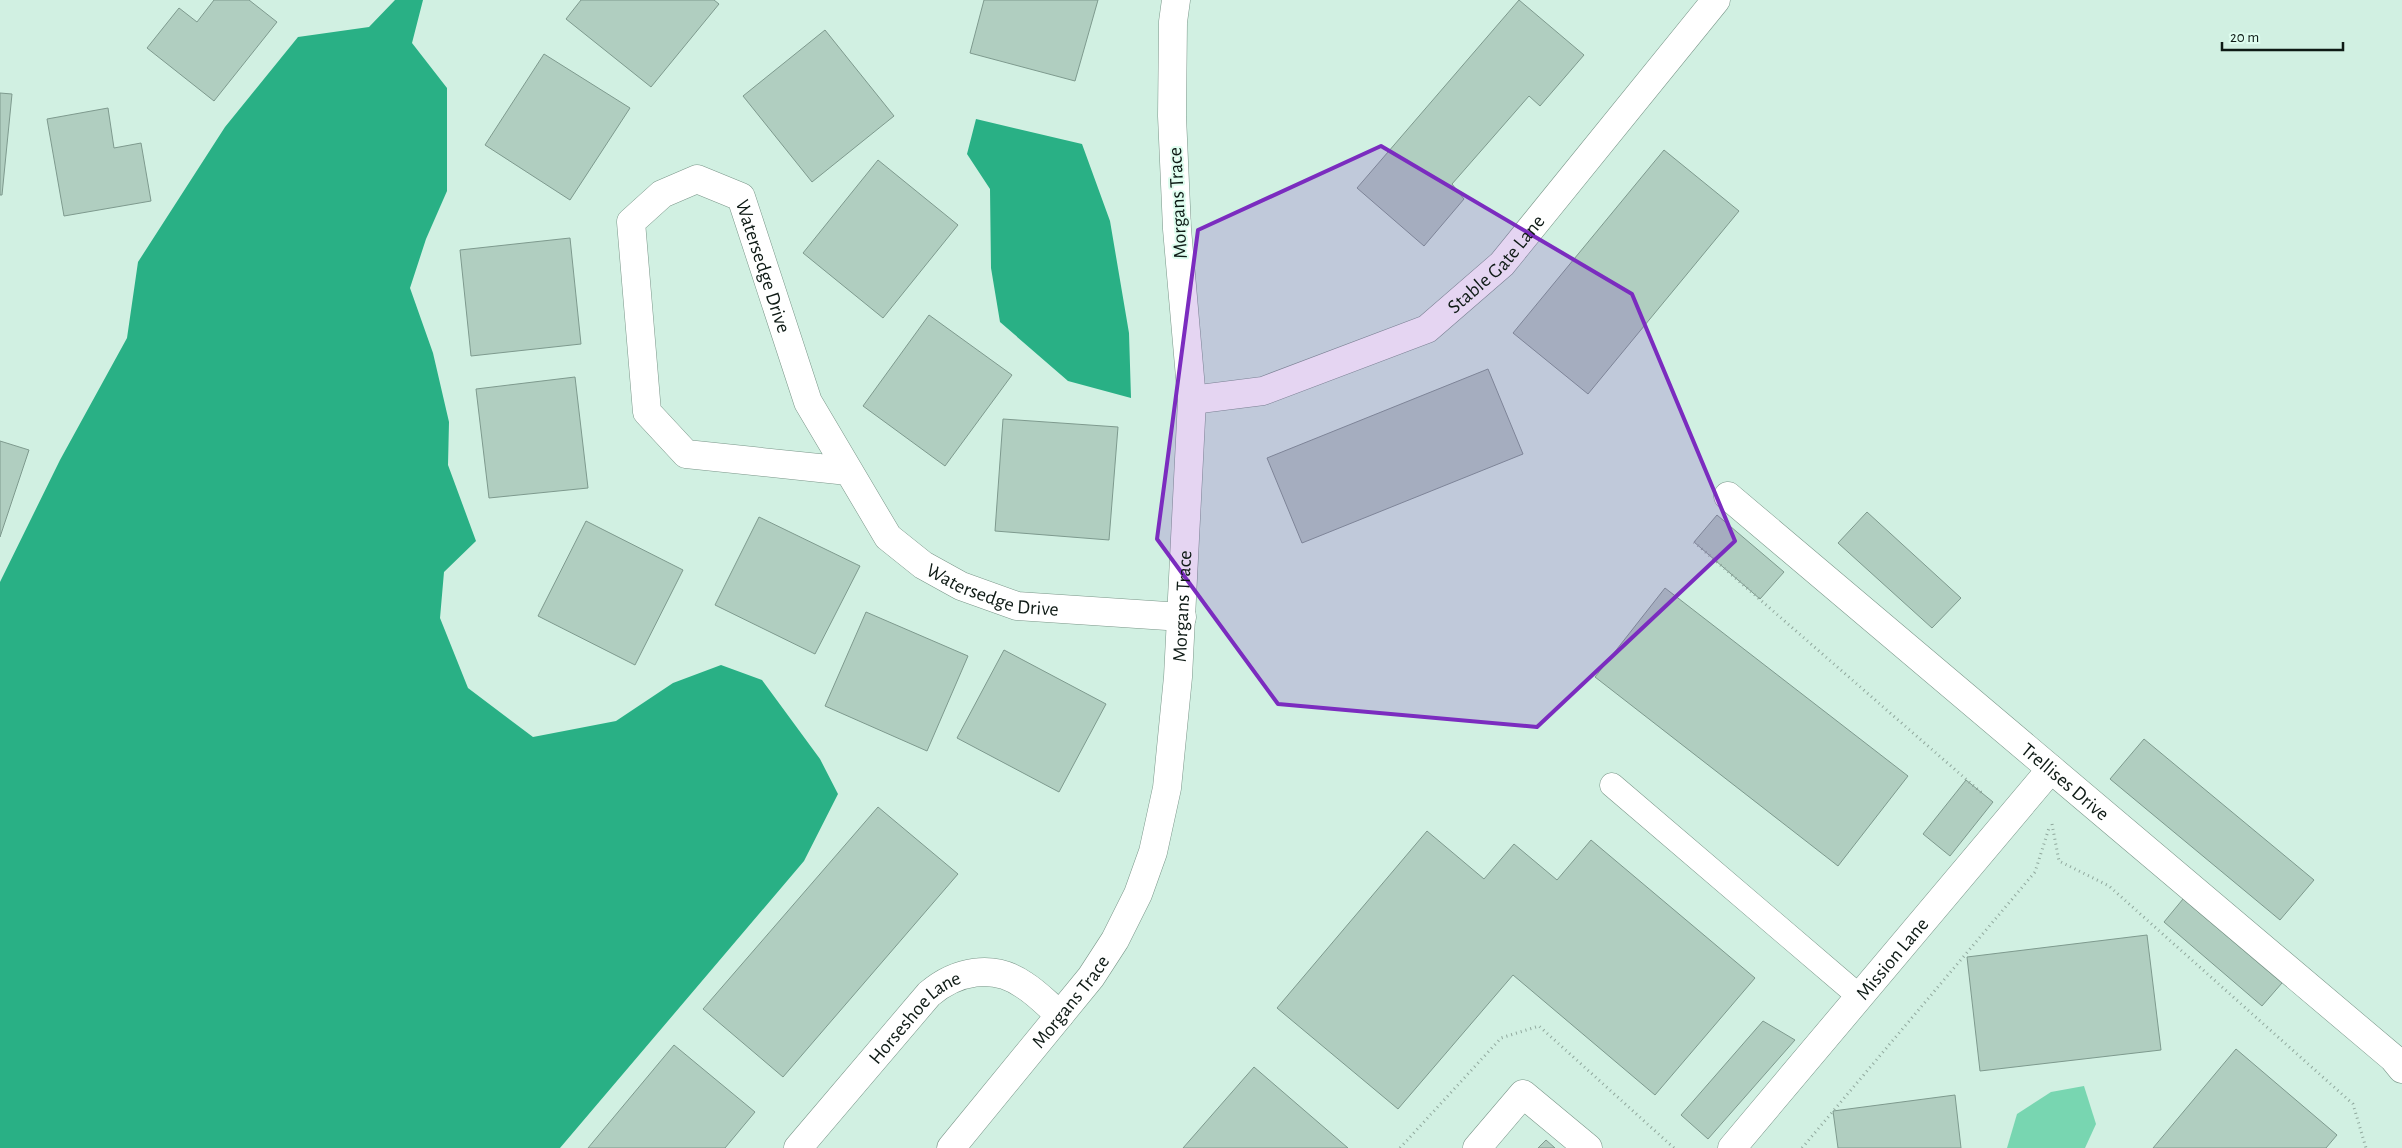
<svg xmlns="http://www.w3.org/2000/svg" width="2402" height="1148" viewBox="0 0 2402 1148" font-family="'Alegreya Sans',sans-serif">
	<rect width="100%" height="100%" fill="#d1f0e2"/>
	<!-- green -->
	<path fill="#78d6b1" d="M2084 1086 2096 1124 2085 1148H2007L2017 1114 2051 1092Z"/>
	<!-- water -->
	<path fill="#29b085" d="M395 0H423L412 43 447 88V191L426 239 410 288 433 353 449 422 448 465 476 541 444 572 440 618 468 688 533 737 616 721 673 683 721 665 762 680 820 759 838 794 804 861 560 1148H0V582L60 460 127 338 138 262 225 127 298 37 369 27Z
		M976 119 1082 144 1110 221 1129 333 1131 398 1068 381 1000 322 991 268 990 189 967 154Z"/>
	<!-- building -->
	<path fill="#b0cec0" stroke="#7e9a8e" d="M214 0H249L277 22 214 101 147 48 179 8 197 22Z
		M581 0H714L719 4 651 87 566 19Z
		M984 0H1098L1075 81 970 53Z
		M1519 0 1584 55 1540 106 1529 96 1452 184 1464 199 1424 246 1357 188Z
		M825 30 894 116 812 182 743 96Z
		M544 54 630 108 570 200 485 145Z
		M0 93 12 94 2 195H0Z
		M108 108 114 148 141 143 151 201 64 216 47 119Z
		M1664 150 1739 211 1588 394 1513 333Z
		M878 160 958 225 883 318 803 253Z
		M570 238 581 344 471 356 460 250Z
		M929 315 1012 375 945 466 863 406Z
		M1488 369 1523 454 1302 543 1267 458Z
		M575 377 588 488 489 498 476 389Z
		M1003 419 1118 427 1109 540 995 531Z
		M0 441 29 450 0 537Z
		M1867 512 1961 598 1932 628 1838 543Z
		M1717 515 1784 572 1760 599 1694 542Z
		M759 517 860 566 815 654 715 605Z
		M586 521 683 570 635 665 538 616Z
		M1665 588 1908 776 1838 866 1595 677Z
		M866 612 968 656 927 751 825 706Z
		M1004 650 1106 704 1059 792 957 738Z
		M2144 739 2314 880 2280 920 2110 779Z
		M1966 780 1993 802 1950 856 1923 834Z
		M878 807 958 874 783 1077 703 1009Z
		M1427 831 1484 879 1514 844 1557 880 1591 840 1755 978 1655 1095 1513 975 1398 1109 1277 1008Z
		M2183 899 2282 983 2262 1006 2164 922Z
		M2147 935 2161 1050 1980 1071 1967 957Z
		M1763 1021 1795 1040 1708 1139 1681 1115Z
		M674 1045 755 1112 725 1148H588Z
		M2236 1049 2337 1135 2326 1148H2153Z
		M1254 1067 1348 1148H1183Z
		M1955 1095 1961 1148H1838L1833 1111Z
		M1546 1140 1555 1148H1538Z"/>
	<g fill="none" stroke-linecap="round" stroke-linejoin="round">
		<!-- service casing -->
		<g stroke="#7a9689" stroke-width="25">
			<path id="service" d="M1612 785 1860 997"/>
		</g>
		<!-- minor casing -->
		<g stroke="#7a9689" stroke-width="29">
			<g id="minor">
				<path id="s1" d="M1192 400 1263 391 1427 329 1502 264 1716 0"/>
				<path id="s2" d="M848 471 686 454 647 412 631 222 662 194 697 179 741 197 808 402 888 537 923 565 961 586 1017 606 1182 617"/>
				<path id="s3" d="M1728 496 2393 1058 2402 1069"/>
				<path id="s4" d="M798 1148 929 994C956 971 993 963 1024 985 1037 993 1048 1005 1060 1015"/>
				<path id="s5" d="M951 1148 1091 977 1115 940 1138 894 1153 852 1167 788 1178 677 1192 400 1177 229 1172 116 1173 22 1176 0"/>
				<path d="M1477 1148 1523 1094 1588 1148"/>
				<path id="s6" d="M1732 1148 2051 769"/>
			</g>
		</g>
		<!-- path -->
		<path stroke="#90a89d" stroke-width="3" stroke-dasharray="1 4" stroke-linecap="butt" d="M1694 542 1983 794
			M2052 824 2059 861 2109 886 2353 1104 2366 1148
			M1400 1148 1501 1038 1539 1026 1674 1148
			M1802 1148 2035 872 2049 828"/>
		<!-- service -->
		<use href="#service" stroke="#fff" stroke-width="24"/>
		<!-- minor -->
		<use href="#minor" stroke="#fff" stroke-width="28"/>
	</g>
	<!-- marked area -->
	<path fill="#7b2cbf" fill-opacity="0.2" stroke="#7b2cbf" stroke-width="4" stroke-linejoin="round" d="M1381 146 1632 294 1735 541 1537 727 1278 704 1157 539 1198 230Z"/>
	<g text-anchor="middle" stroke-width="4" stroke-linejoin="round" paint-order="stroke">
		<!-- street labels -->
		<g font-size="20" fill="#0e1a15" stroke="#defdef">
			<text transform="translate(1177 203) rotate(-93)" y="7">Morgans Trace</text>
			<text dy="7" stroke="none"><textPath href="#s1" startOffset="342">Stable Gate Lane</textPath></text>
			<text dy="7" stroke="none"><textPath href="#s2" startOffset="611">Watersedge Drive</textPath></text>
			<text dy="7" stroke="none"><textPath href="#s2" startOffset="1031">Watersedge Drive</textPath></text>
			<text dy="7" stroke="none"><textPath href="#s5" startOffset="609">Morgans Trace</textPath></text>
			<text dy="7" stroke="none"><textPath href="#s3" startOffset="442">Trellises Drive</textPath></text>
			<text dy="7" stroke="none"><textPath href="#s6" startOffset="248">Mission Lane</textPath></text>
			<text dy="7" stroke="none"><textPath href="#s5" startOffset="189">Morgans Trace</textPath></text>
			<text dy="7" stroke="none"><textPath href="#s4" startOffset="176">Horseshoe Lane</textPath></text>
		</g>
	</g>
	<!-- scale -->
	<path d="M2222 42v8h121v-8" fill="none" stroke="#0e1a15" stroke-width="2.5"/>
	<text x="2230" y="42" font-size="15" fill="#0e1a15" stroke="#defdef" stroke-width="4" paint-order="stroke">20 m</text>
</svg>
